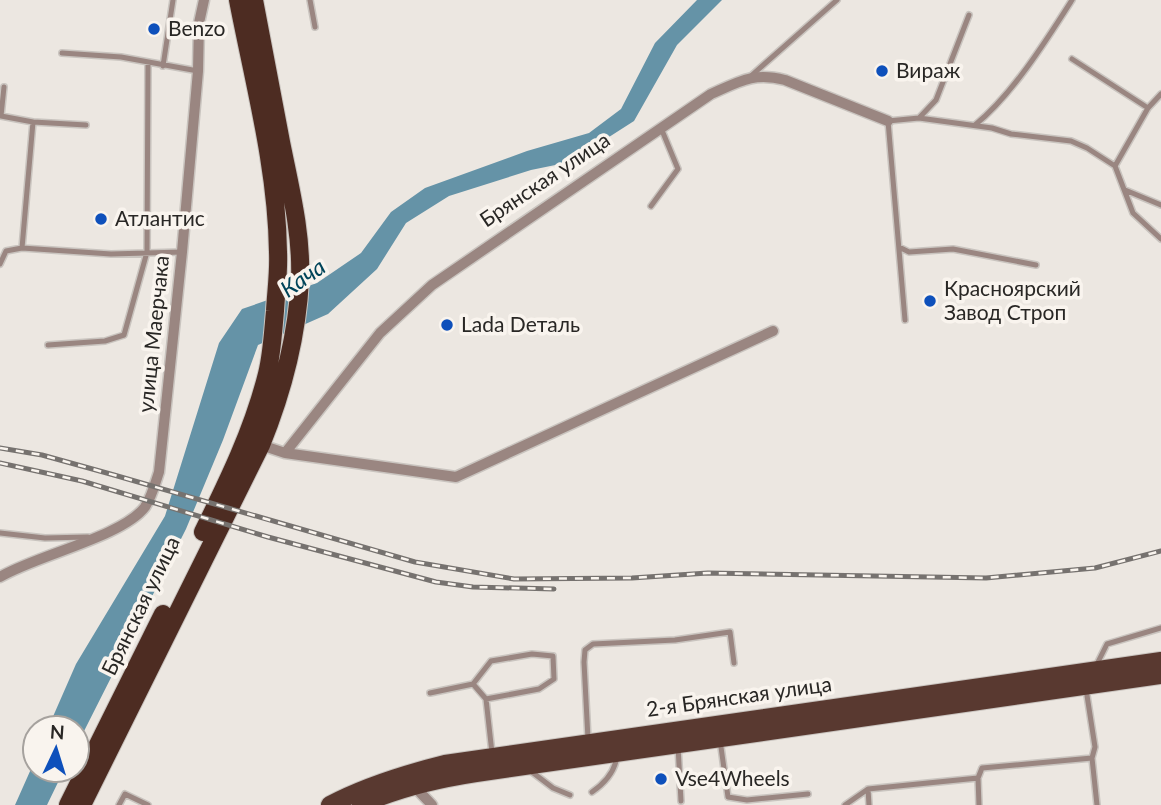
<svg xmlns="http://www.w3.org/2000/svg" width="1161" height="805" viewBox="0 0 1161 805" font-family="Lato,sans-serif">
	<rect width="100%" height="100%" fill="#ece7e1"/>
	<!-- water -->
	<path fill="#6593a7" d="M697 0H722L677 45 634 121 570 162 531 170 449 196 406 223 377 269 328 314 258 345 223 440 186 529 77 745V728H48L76 664 165 516 219 343 242 309 317 283 361 253 391 212 425 188 527 151 589 133 621 109 655 43Z
		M35 760V770H64L47 805H15Z"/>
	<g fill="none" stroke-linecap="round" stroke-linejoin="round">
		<!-- service casing -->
		<g stroke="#c9c4bf" stroke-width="8">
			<path id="service" d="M310 0 315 27
				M62 53 121 57 198 71
				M1072 59 1148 108
				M163 66 173 0
				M752 75 837 0
				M4 87 1 116 33 122
				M919 118 992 128 1011 134 1071 141 1087 148 1115 166 1148 108 1161 94
				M975 125C1012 95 1046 41 1072 0
				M1115 166 1133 213 1161 239
				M1125 190 1161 205
				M651 206 678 169 661 128
				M899 247 909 252 953 249 1036 265
				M22 248 33 122 86 125
				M0 264 6 251 22 248 111 254 182 252
				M905 320 888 121 919 118 936 100 969 15
				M48 345 105 341 124 335 147 252 148 63
				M0 533 45 538 88 537
				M1096 666 1107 644 1161 628
				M473 684 486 699 492 753
				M430 693 473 684 491 661 532 654 553 656 554 679 539 689 486 699
				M588 739 584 662 585 650 593 644 675 640 730 632 734 663
				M720 740 728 797 747 800 808 794
				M678 746 681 801
				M1092 758 1097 805
				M528 769 553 788 570 795
				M978 778 979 805
				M868 789 869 805
				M592 792C605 783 615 772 617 756
				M119 805 125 794 148 805
				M845 805 868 789 978 778 982 768 1092 758 1095 747 1086 689"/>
		</g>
		<!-- minor casing -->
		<g stroke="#c9c4bf" stroke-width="13">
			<path id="minor" d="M261 445 285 453 456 477 773 331
				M285 453 380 333 432 285 711 94C740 81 754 72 785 80L888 121
				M0 577C37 555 122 537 145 507 152 496 155 484 159 472L182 252 198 71 199 23 204 0
				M415 787 432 805"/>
		</g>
		<!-- primary casing -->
		<g stroke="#c9c4bf" stroke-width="20">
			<path id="primary" d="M330 805C366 786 405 774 445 764L1161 661
				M361 805C397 788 437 779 476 773L1161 675"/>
		</g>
		<!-- trunk casing -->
		<g stroke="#c9c4bf" stroke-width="20">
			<path id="trunk" d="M203 532C228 481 253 430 267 374 272 354 273 332 275 311 276 292 279 272 278 252 277 168 254 83 238 0
				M68 805 163 614
				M82 805 261 445C283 391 297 338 300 280 302 233 290 187 281 142 272 95 263 47 254 0"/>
		</g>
		<!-- service -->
		<use href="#service" stroke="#9a8681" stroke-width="5"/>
		<!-- minor -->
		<use href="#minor" stroke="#9a8681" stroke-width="10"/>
		<!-- primary -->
		<use href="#primary" stroke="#593930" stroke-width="18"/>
		<!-- trunk -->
		<use href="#trunk" stroke="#4d2c22" stroke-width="18"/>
		<!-- rail casing -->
		<g stroke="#76726f" stroke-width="5">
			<path id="rail" d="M0 448 42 455 114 475 415 562 514 579 632 578 708 573 986 578 1095 568 1161 551
				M0 463 82 481 268 537 436 582 473 587 554 589"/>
		</g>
		<!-- rail -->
		<use href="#rail" stroke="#f9f4ee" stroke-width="2.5" stroke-dasharray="8" stroke-linecap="butt"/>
	</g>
	<!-- markers -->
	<g fill="#0e50bb" stroke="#f9f4ee" stroke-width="2.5">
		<circle cx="154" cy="29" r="7"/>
		<circle cx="882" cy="71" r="7"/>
		<circle cx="101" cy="219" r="7"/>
		<circle cx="930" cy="301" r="7"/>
		<circle cx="447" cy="325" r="7"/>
		<circle cx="661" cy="779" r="7"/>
	</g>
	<g text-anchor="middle" stroke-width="7" stroke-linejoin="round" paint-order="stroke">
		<!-- poi labels -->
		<g font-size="21" fill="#292725" stroke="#f9f4ee" text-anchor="start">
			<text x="168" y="36">Benzo</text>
			<text x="896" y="78">Вираж</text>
			<text x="115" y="226">Атлантис</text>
			<text x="944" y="296">Красноярский<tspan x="944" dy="24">Завод Строп</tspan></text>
			<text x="461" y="332">Lada Dеталь</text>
			<text x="675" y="786">Vse4Wheels</text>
		</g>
		<!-- street labels -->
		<g font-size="21" fill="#292725" stroke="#f9f4ee">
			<text transform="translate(545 180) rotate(-34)" y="7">Брянская улица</text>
			<text transform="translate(154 334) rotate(-84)" y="7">улица Маерчака</text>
			<text transform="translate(141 606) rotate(-64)" y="7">Брянская улица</text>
			<text transform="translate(739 697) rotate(-8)" y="7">2-я Брянская улица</text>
		</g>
		<!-- water labels -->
		<g font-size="23" font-style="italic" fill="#004459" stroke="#f9f4ee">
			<text transform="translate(303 278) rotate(-35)" y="8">Кача</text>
		</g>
	</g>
	<!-- north arrow -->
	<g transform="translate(56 749) rotate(4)"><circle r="33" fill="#f9f4ee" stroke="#a6a29e" stroke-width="2"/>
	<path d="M0-5L12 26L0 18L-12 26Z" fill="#0e50bb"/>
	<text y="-10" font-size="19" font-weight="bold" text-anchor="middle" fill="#292725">N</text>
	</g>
</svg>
